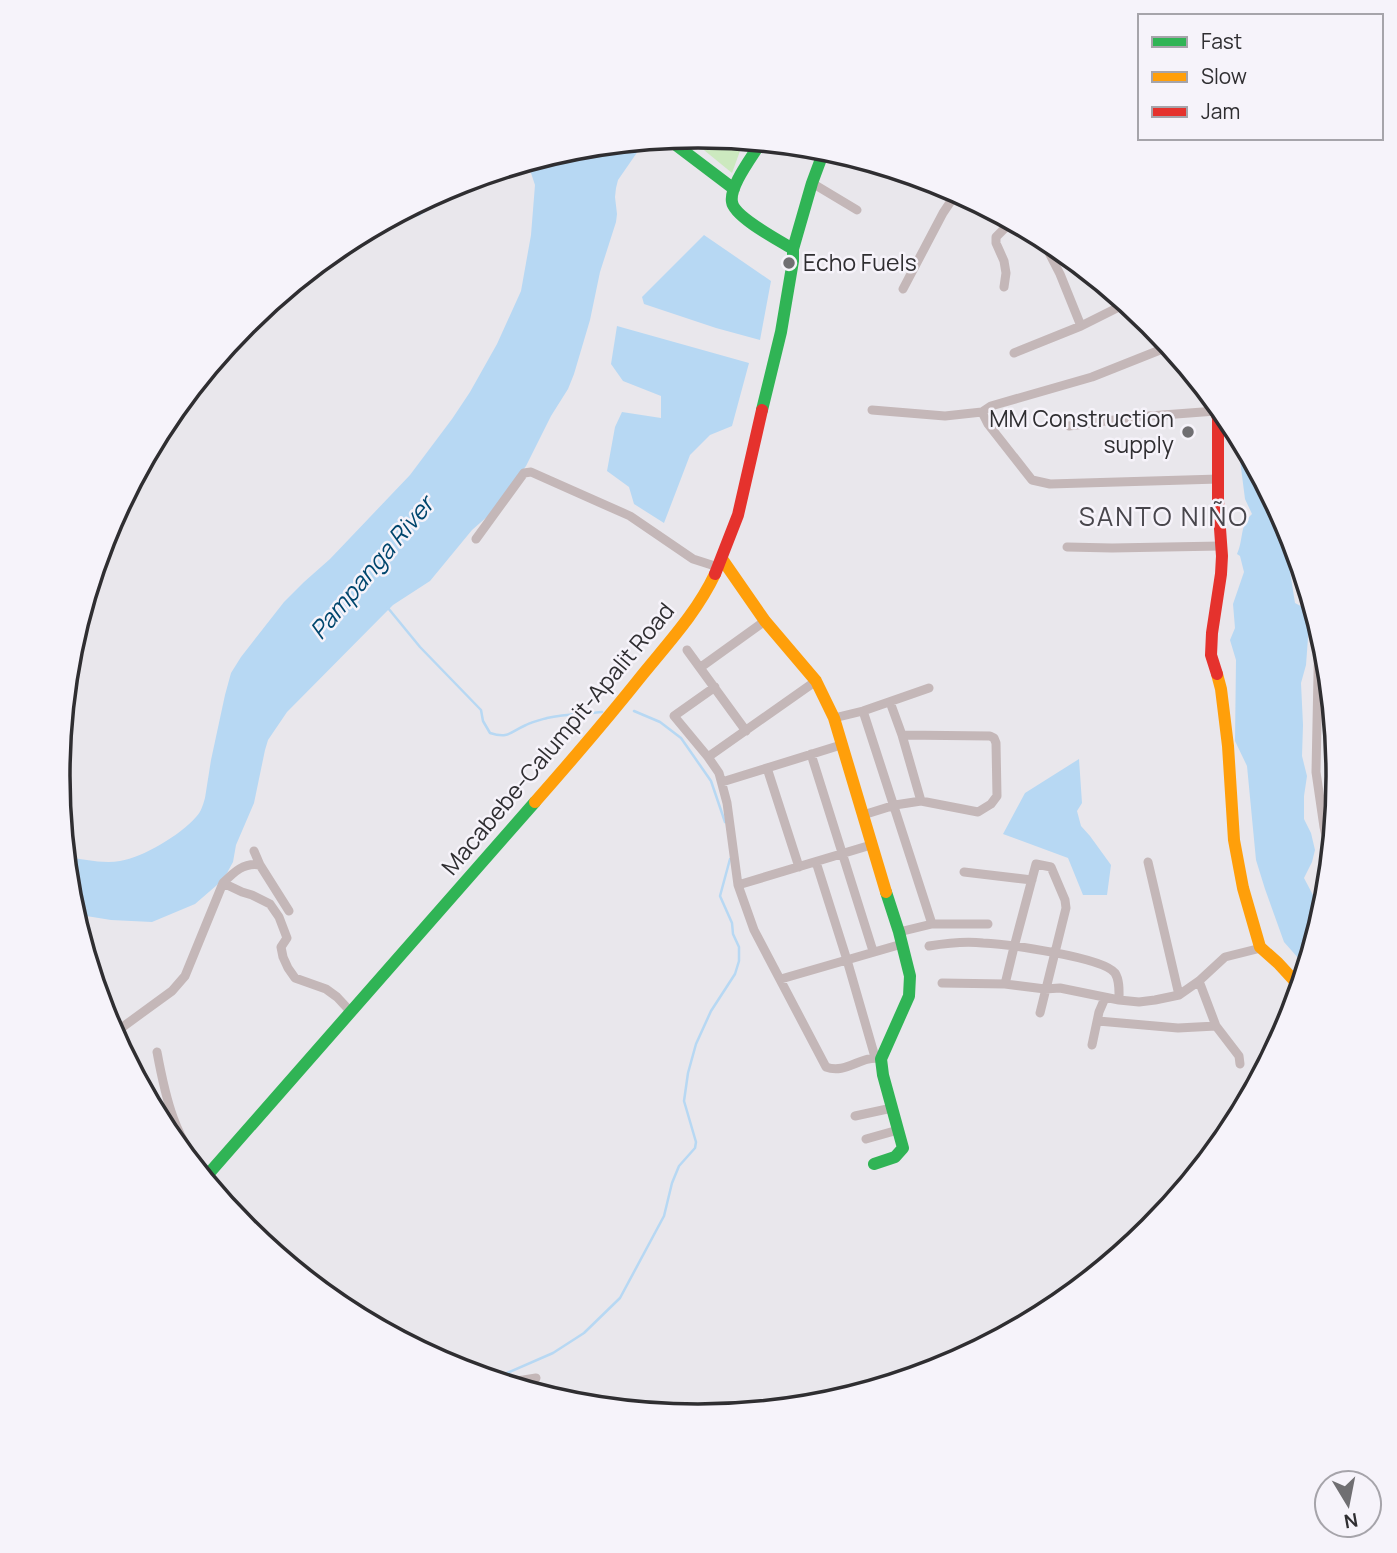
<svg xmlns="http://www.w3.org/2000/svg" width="1397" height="1553" viewBox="0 0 1397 1553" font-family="Manrope,sans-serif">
	<rect width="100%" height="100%" fill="#e9e7ec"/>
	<!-- green -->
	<path fill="#cce9bf" d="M699 136 744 140 732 173 688 137Z"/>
	<!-- water -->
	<path fill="#b7d8f3" d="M645 141 618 180 616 188 615 197 617 214 616 222 600 272 590 320 574 374 568 389 551 416 526 466 488 516 472 530 430 581 393 605 287 712 268 740 265 750 254 803 236 845 233 862 227 873 217 885 195 904 152 922 111 920 74 914 70 901 66 857C83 859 103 864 120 861 144 857 180 835 196 817 201 812 203 805 205 798L211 760 225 695 231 673 241 657 284 602 304 582 330 559 410 475 452 419 470 392 497 344 521 291 531 235 535 185 530 170 528 166 521 164 574 148Z
		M483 175 478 182 466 183 441 202 419 216 384 222 454 184Z
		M704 235 771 281 760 340 716 328 644 304 642 297Z
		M617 326 749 363 732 426 710 435 690 455 664 523 634 504 629 487 607 471 615 427 622 412 661 418V396L623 381 611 364Z
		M1232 421 1290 531 1289 565 1295 603 1310 611 1306 665 1301 683 1303 725 1302 756 1307 776 1304 796V819L1311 833 1315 850 1312 862 1304 878 1323 914 1307 968 1284 942 1265 889 1256 860 1247 766 1235 741 1236 660 1230 640 1235 628 1233 604 1244 572 1240 556 1237 554C1244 539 1239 526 1252 514L1245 499 1240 460 1246 448C1239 441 1231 432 1232 421Z
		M1079 759 1082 803 1077 811 1081 826 1090 836 1111 865 1107 895H1083L1068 858 1003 834 1025 793Z"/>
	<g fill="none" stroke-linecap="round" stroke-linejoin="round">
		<!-- stream -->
		<path stroke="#b7d8f3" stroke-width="2.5" d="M388 608 420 647 481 710 483 721 490 733C509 739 510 732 526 725 532 722 540 720 547 718 565 714 584 714 602 712
			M634 711 660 722 681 738 711 781 725 822
			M491 1380 553 1353 584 1333 620 1298 664 1216 672 1183 679 1166 695 1148 696 1142 684 1101 688 1073 696 1044 711 1011 735 974 739 961V947L733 934 732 923 720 896 730 859"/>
		<!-- street -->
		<path stroke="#c4b7b8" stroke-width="9" d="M812 183 857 210
			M1041 237 1060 274 1081 326
			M1004 287 1006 273 1004 261 996 243V237L1012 221
			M903 289 943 213 957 192
			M1014 353 1081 326 1127 303
			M872 410 945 416 982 412 991 406 1092 377 1170 346
			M982 412 988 424 1032 480 1050 484 1219 479
			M1069 426 1136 417 1216 411
			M476 539 524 473 531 472 630 516 693 559 718 567
			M1067 547 1112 548 1221 546
			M1319 627 1316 772 1324 827 1331 858
			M687 650 746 731
			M701 667 765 621
			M715 687 674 716 708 757 719 773 727 803 738 885 754 930 826 1067C846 1075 862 1054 881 1059
			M890 702 902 735 921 801
			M863 711 932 924
			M834 718 863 711 929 688
			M811 754 873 951
			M708 757 816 681
			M767 768 799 867
			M722 782 841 745
			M863 815 895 805 921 801 978 812 991 804 997 796 996 743 994 738 990 736 902 735
			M254 851 260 865 289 911
			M816 862 847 960 875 1057
			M1148 862 1179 995
			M964 872 1032 880
			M223 883C234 872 244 862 260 865
			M738 885 871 845
			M899 932 932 924H988
			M929 946C947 943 965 941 983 943 1006 944 1103 957 1115 973 1120 981 1119 992 1119 1000
			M781 979 902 944
			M1199 981 1216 1026
			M942 983 1005 984 1045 989 1060 988 1119 1000 1139 1002 1155 1000 1179 995 1199 981 1225 957 1261 948
			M1005 984 1014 947 1036 864 1051 867 1065 900 1066 908 1040 1013
			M1098 1021 1178 1028 1216 1026 1239 1056 1240 1064
			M113 1034 172 991 185 976 223 883 242 892 252 895 270 904 279 917 287 938 281 947 283 957 288 968 295 978 326 989 337 997 350 1011
			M1092 1045 1099 1012 1105 998
			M1266 1051 1293 1015
			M157 1052C165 1095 175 1144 209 1173
			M855 1116 892 1108
			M866 1139 898 1130
			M507 1385 511 1382 536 1378"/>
		<!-- fast -->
		<path stroke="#30b455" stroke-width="12" d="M668 139 734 189
			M761 142C753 156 729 186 732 202 734 217 780 241 793 249
			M762 410 781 332 793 261V249L812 183 825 148
			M874 1164 895 1157 903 1148 883 1075 881 1059 909 996 910 976 899 932 886 892
			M204 1179 535 802"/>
		<!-- slow -->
		<path stroke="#ff9f0a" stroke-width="12" d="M722 559 765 621 816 681 834 718 886 892
			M1217 674 1221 689 1228 746 1234 840 1243 888 1260 947 1278 963 1301 988
			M535 802C572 760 608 718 643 674 669 642 697 612 715 574"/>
		<!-- jam -->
		<path stroke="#e5322d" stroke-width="12" d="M1210 394 1218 418V501L1222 556 1221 574 1212 633 1211 655 1217 674
			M715 574 738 515 762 410"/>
	</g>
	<!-- markers -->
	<g fill="#706f72" stroke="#f6f3fa" stroke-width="2.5">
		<circle cx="789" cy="263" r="7"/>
		<circle cx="1188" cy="432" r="7"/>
	</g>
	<g text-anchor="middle" stroke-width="5" stroke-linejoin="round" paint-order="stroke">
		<!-- poi labels -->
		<g font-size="23" fill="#2f2e31" stroke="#f6f3fa" text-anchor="start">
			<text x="803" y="271">Echo Fuels</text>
			<text x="1174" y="427" text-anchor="end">MM Construction<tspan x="1174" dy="26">supply</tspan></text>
		</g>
		<!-- street labels -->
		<g font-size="23" fill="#2f2e31" stroke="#f6f3fa">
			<text transform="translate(558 739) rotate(-50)" y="8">Macabebe-Calumpit-Apalit Road</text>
		</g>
		<!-- water labels -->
		<g font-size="24" font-style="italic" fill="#00466d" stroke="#f6f3fa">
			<text transform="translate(372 568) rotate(-50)" y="8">Pampanga River</text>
		</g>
		<!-- quarter labels -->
		<g font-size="26" letter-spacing="2" fill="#48464c" stroke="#f6f3fa">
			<text x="1164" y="526">SANTO NIÑO</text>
		</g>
	</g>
	<!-- crop -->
	<path d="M0 0H1397V1553H0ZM70 776a628 628 0 1 1 1256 0a628 628 0 1 1-1256 0Z" fill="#f6f3fa" fill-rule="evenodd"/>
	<path fill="none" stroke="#2f2e31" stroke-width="3.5" d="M70 776a628 628 0 1 1 1256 0a628 628 0 1 1-1256 0Z"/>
	<!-- legend -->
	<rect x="1138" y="14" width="245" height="126" fill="#f6f3fa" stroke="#a6a4aa" stroke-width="2"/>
	<rect x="1152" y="37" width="35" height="10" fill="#30b455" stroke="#a6a4aa" stroke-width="2"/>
	<text x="1201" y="49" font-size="21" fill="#2f2e31">Fast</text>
	<rect x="1152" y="72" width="35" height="10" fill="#ff9f0a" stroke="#a6a4aa" stroke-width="2"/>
	<text x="1201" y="84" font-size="21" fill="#2f2e31">Slow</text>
	<rect x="1152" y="107" width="35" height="10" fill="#e5322d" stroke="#a6a4aa" stroke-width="2"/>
	<text x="1201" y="119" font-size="21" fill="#2f2e31">Jam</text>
	<!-- north arrow -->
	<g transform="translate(1348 1504) rotate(170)"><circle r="33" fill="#f6f3fa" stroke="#a6a4aa" stroke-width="2"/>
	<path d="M0-5L12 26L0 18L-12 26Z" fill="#706f72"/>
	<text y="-10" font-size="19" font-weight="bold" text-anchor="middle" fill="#2f2e31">N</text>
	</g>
</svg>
